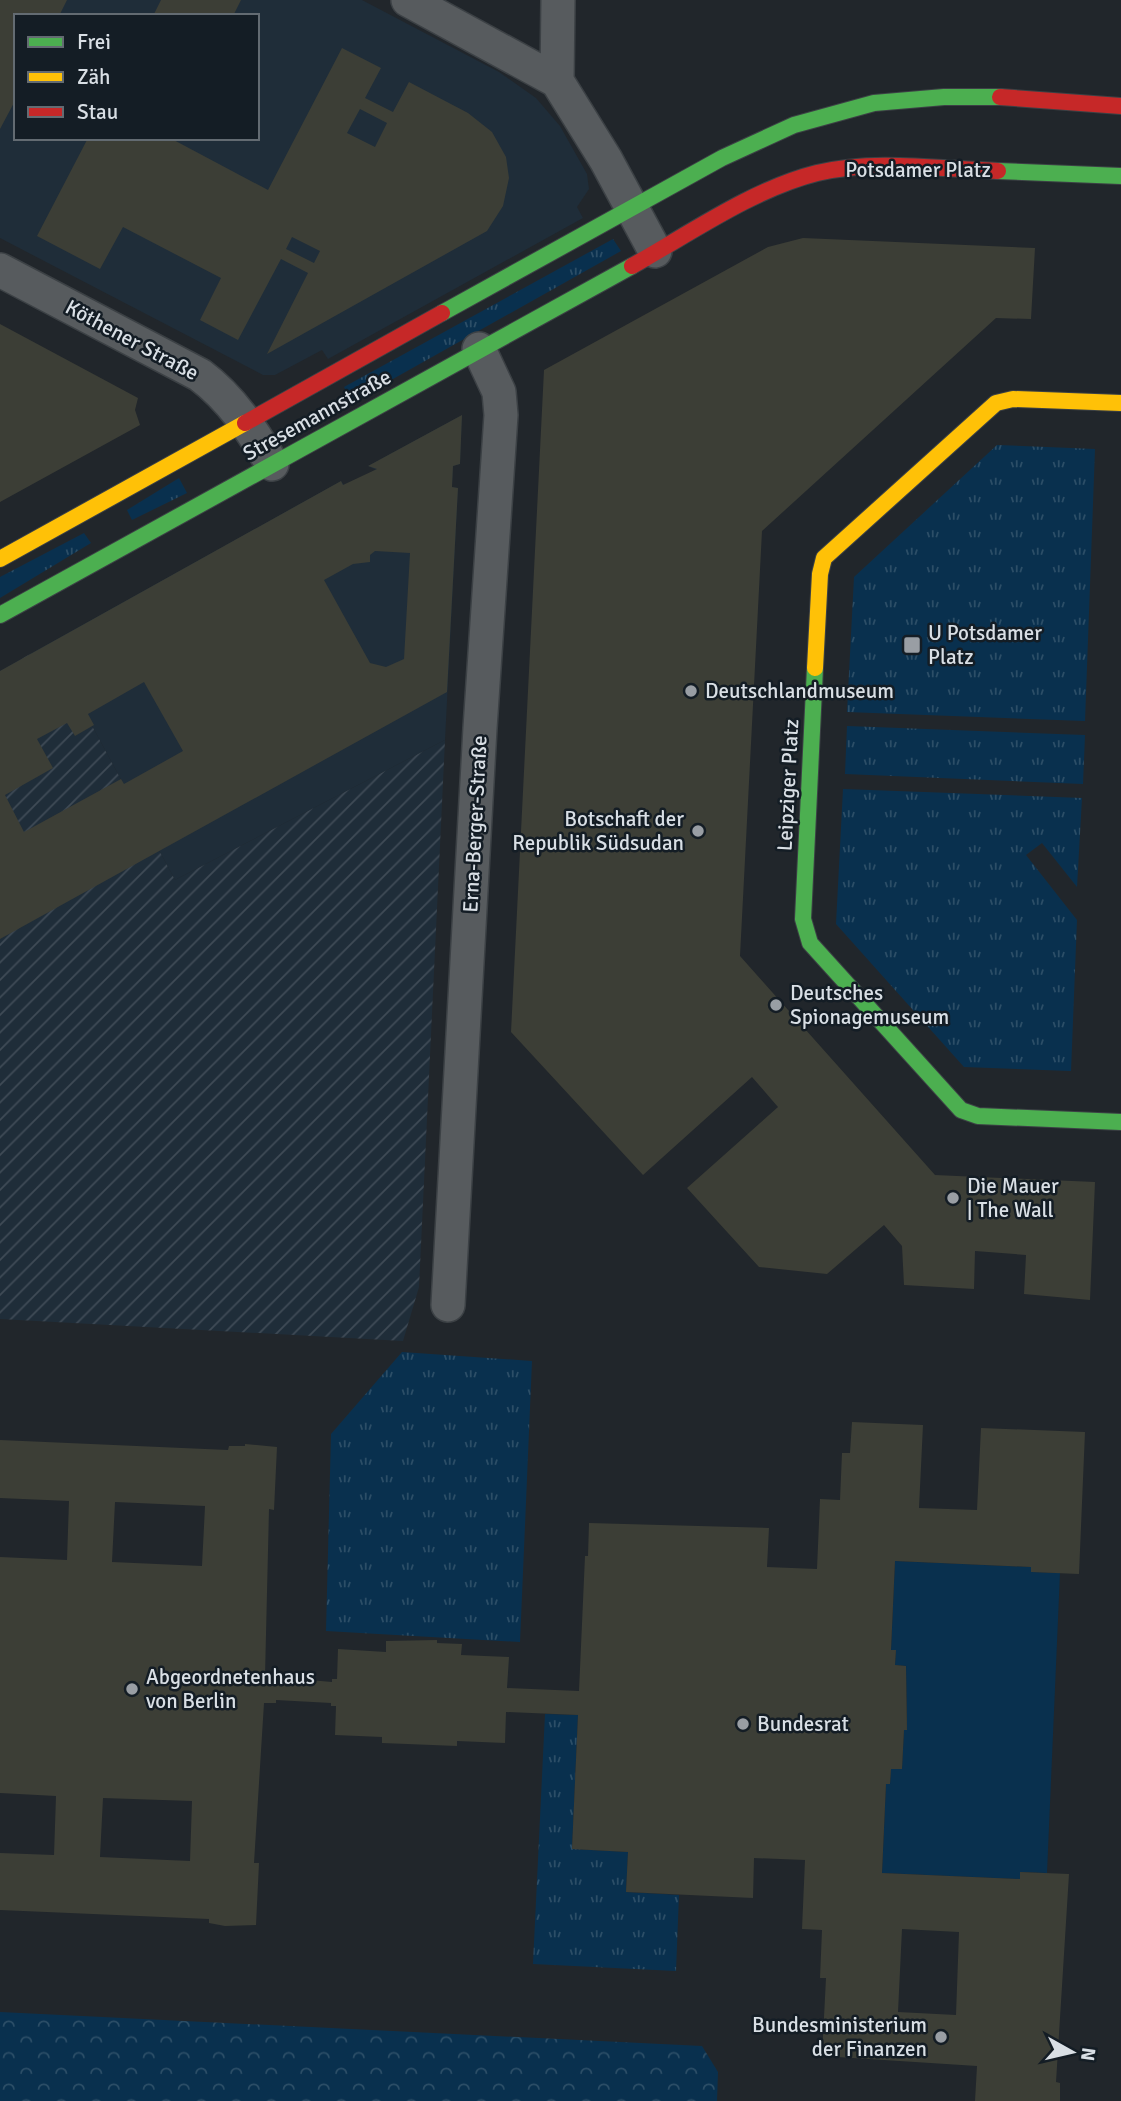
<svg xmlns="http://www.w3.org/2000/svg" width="1121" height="2101" viewBox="0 0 1121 2101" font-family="Signika,sans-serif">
	<defs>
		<pattern id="industrial-furrows" width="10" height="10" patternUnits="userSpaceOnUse" patternTransform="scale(1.75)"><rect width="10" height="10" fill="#1f2d39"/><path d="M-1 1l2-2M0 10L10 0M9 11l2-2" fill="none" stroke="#3f4b56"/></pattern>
		<pattern id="grass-tufts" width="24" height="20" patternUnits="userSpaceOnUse" patternTransform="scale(1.75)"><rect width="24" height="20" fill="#09304e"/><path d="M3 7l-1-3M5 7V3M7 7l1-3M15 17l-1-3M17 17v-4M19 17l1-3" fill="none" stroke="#2c4e67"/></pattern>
		<pattern id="forest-crowns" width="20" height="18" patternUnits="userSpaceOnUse" patternTransform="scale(1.75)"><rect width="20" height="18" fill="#09304e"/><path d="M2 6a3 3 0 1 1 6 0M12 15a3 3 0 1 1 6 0" fill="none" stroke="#2c4e67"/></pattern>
	</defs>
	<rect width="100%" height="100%" fill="#21262b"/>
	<!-- built -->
	<path fill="#1f2d39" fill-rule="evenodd" d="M0 0H362L499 72 536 98 560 126 587 174 589 189 577 207 583 218 328 359 322 350 275 375H263L0 238ZM16 16H257V138H16Z
		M462 415 460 464 453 466 452 487 458 488 445 740 175 880 48 644 341 481 344 485 376 470 368 466Z"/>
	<!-- industrial -->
	<path fill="url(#industrial-furrows)" d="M48 644 175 880 445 740 419 1287 403 1341 0 1319V671Z"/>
	<!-- grass -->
	<path fill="url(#grass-tufts)" d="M613 239 621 251 352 402 344 387Z
		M997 445 1095 449 1085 721 847 712 854 577Z
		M179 478 187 493 132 520 127 510Z
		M84 533 91 543 0 598V577Z
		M847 726 1085 735 1083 784 845 774Z
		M843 789 1082 798 1077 887 1042 843 1026 855 1077 920 1071 1071 964 1067 836 924Z
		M402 1352 532 1361 520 1642 326 1631 331 1434Z
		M545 1714 578 1715 572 1849 628 1852 626 1892 679 1895 676 1971 533 1964Z"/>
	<!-- forest -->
	<path fill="url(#forest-crowns)" d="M0 2012 702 2046 718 2072 717 2101H0Z"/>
	<!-- garden -->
	<path fill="#09304e" d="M895 1561 1031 1567 1032 1572 1060 1573 1047 1873 1021 1872 1020 1879 882 1873 886 1784H890L891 1769 902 1768 904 1730 907 1729 906 1666 895 1665 896 1651 891 1650Z"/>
	<!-- building -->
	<path fill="#3c3e36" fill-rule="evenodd" d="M0 0H67L59 16H16V99L0 129Z
		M161 0H241L233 16H153Z
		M342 48 381 68 365 98 393 112 409 82 468 113 492 132 506 157 509 178 503 206 487 231 267 354 308 273 281 259 238 340 200 320 221 278 123 227 100 269 37 236 88 138H170L268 190ZM360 109 387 123 375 147 347 133ZM292 237 320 251 314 263 286 249Z
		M803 238 1035 248 1031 319 996 318 762 531 740 956 935 1175 1095 1182 1090 1300 1024 1294 1026 1255 975 1251 974 1289 904 1285 902 1246 884 1225 827 1274 759 1267 687 1188 778 1107 752 1077 643 1175 511 1032 544 370 768 247Z
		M0 324 138 398 135 410 140 425 0 502Z
		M462 415 460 464 453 466 452 487 458 488 447 692 0 939V671L341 481 343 485 377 469 368 466ZM375 551 410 553 404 659 386 667 370 663 324 580 353 564 370 562V555ZM144 682 183 751 124 784 121 779 24 832 5 795 53 768 37 739 67 723 75 736 94 725 88 714Z
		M852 1422 923 1425 919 1508 977 1510 981 1428 1085 1432 1079 1574 1031 1572V1567L895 1561 891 1650H896L895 1665 906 1666 907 1730H904L902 1769H891L890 1784H886L882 1873 1020 1879V1872L1069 1874 1056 2082 1060 2083V2101H975L977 2066 822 2056 826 1978H820L822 1930 802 1929 805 1860 754 1858 753 1898 626 1892 628 1852 572 1849 578 1715 506 1712 505 1743 457 1741V1746L382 1743V1737L335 1735 336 1706H331V1703L276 1700V1703H264L254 1863H259L256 1925 225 1926 209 1923V1919L0 1910V1853L54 1855 56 1796 0 1793V1557L67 1560 69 1501 0 1498V1440L228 1450 229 1446H245V1444L277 1447 274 1510 269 1509 265 1676 332 1682V1679H337L338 1649 386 1652V1641L437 1640V1643L462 1644 461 1655 509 1657 507 1688 579 1691 585 1556H588L589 1523 769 1528 767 1567 817 1569 820 1499 840 1500 842 1453H850ZM115 1502 205 1506 202 1566 112 1562ZM103 1798 192 1801 190 1861 100 1857ZM902 1929 959 1932 956 2015 898 2012Z"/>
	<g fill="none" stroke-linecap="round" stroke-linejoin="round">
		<!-- street casing -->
		<g stroke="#3c4145" stroke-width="36">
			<path id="street" d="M408 0 557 81
				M558 0 557 81 606 160 655 251
				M0 270 200 375C232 399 252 430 272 464
				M448 1305 480 728 501 415 499 392 479 349"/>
		</g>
		<!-- fast casing -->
		<g stroke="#3c4145" stroke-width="18">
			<path id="fast" d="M998 171 1121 176
				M442 313 722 158 794 125 874 103 944 97H1000
				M0 615 632 266
				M815 668 803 919 810 943 961 1110 978 1116 1121 1122"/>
		</g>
		<!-- slow casing -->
		<g stroke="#3c4145" stroke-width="18">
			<path id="slow" d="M0 559 245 423
				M815 668 820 574 824 558 996 403 1013 399 1121 403"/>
		</g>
		<!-- jam casing -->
		<g stroke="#3c4145" stroke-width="18">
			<path id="jam" d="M1000 97 1121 106
				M632 266C689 234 753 189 817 173 875 159 939 169 998 171
				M245 423 442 313"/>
		</g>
		<!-- street -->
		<use href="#street" stroke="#575b5e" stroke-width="33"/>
		<!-- fast -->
		<use href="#fast" stroke="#4caf50" stroke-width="16"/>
		<!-- slow -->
		<use href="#slow" stroke="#ffc107" stroke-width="16"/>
		<!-- jam -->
		<use href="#jam" stroke="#c62828" stroke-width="16"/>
	</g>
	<!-- markers -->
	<g fill="#999ea4" stroke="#141d25" stroke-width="2.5">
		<rect x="903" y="636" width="18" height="18" rx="3.5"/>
		<circle cx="691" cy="691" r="7"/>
		<circle cx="698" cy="831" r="7"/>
		<circle cx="776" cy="1005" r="7"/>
		<circle cx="953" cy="1198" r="7"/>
		<circle cx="132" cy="1689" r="7"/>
		<circle cx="743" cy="1724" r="7"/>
		<circle cx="941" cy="2037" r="7"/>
	</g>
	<g text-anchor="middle" stroke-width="5" stroke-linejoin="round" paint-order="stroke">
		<!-- street labels -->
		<g font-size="21" fill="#d9dfe5" stroke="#141d25">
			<text x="918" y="177">Potsdamer Platz</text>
			<text transform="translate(132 340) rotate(28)" y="7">Köthener Straße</text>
			<text transform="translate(317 415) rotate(-29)" y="7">Stresemannstraße</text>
			<text transform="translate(788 785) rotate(-87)" y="7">Leipziger Platz</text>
			<text transform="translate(475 824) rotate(-87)" y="7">Erna-Berger-Straße</text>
		</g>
		<!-- poi labels -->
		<g font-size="21" fill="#d9dfe5" stroke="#141d25" text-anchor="start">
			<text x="928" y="640">U Potsdamer<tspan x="928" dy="24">Platz</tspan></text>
			<text x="705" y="698">Deutschlandmuseum</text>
			<text x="684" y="826" text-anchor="end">Botschaft der<tspan x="684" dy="24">Republik Südsudan</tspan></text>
			<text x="790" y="1000">Deutsches<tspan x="790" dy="24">Spionagemuseum</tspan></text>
			<text x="967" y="1193">Die Mauer<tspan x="967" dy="24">| The Wall</tspan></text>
			<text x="146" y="1684">Abgeordnetenhaus<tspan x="146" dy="24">von Berlin</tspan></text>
			<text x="757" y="1731">Bundesrat</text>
			<text x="927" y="2032" text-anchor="end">Bundesministerium<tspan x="927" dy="24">der Finanzen</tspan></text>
		</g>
	</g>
	<!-- legend -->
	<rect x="14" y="14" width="245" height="126" fill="#141d25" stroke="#636b72" stroke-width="2"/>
	<rect x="28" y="37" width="35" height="10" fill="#4caf50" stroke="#636b72" stroke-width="2"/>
	<text x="77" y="49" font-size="21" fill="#d9dfe5">Frei</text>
	<rect x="28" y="72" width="35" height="10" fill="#ffc107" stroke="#636b72" stroke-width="2"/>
	<text x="77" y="84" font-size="21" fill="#d9dfe5">Zäh</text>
	<rect x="28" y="107" width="35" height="10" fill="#c62828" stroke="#636b72" stroke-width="2"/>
	<text x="77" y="119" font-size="21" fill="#d9dfe5">Stau</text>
	<!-- north arrow -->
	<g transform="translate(1072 2052) rotate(98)" stroke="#141d25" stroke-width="5" paint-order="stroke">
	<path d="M0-5L12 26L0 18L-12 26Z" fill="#d9dfe5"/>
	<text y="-10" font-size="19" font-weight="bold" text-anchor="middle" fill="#d9dfe5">N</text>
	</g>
</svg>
